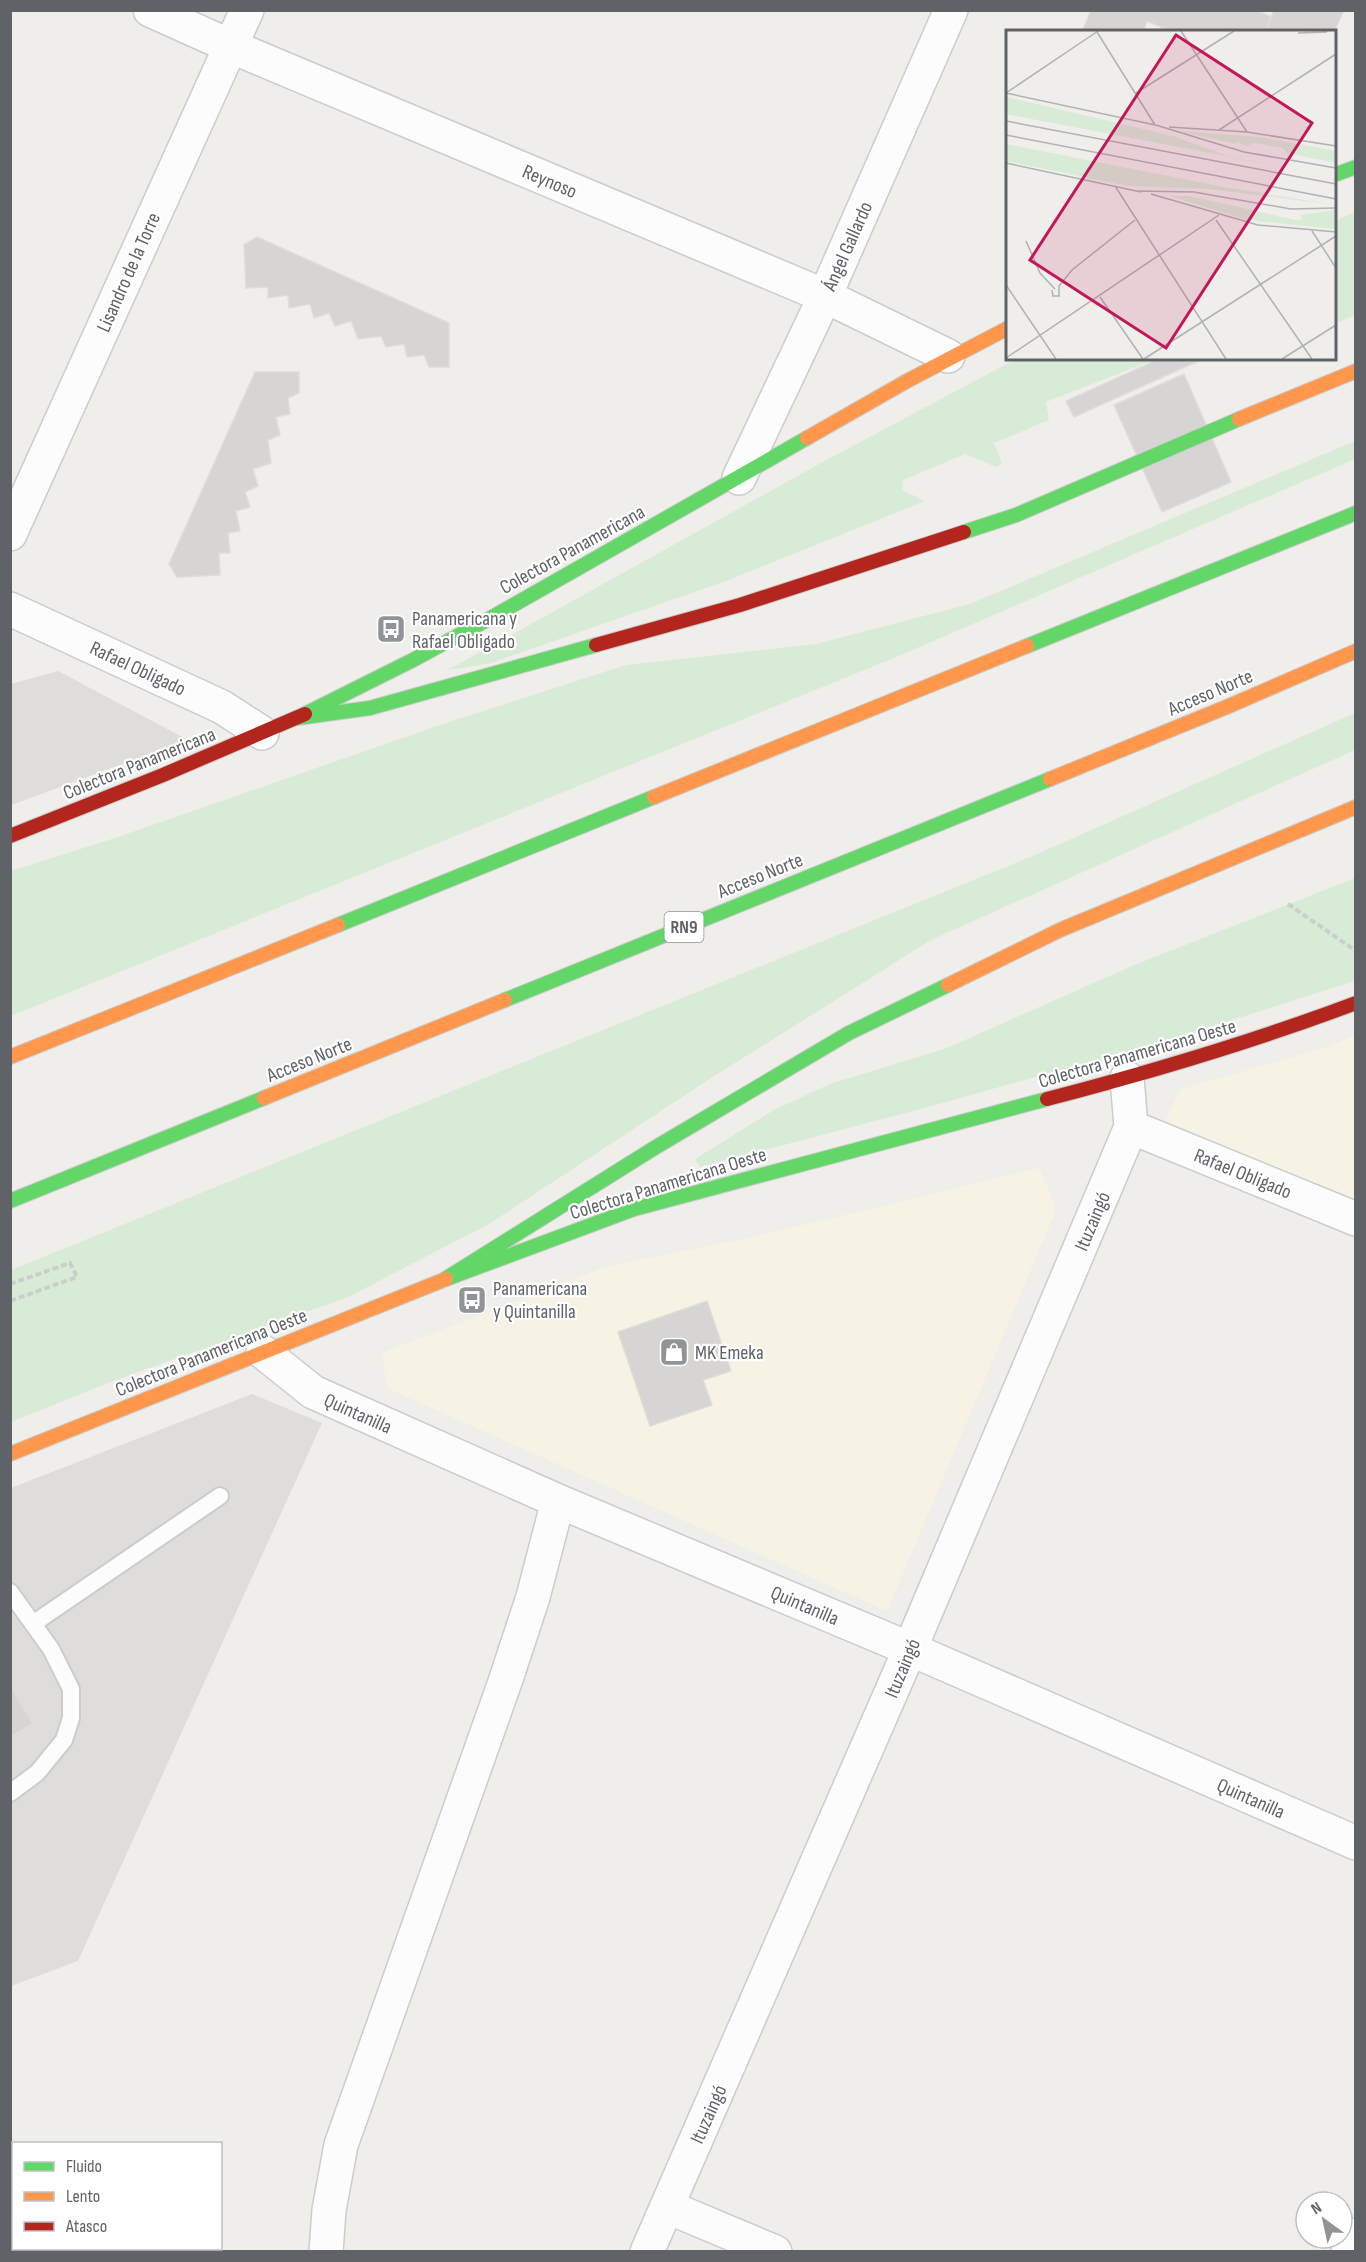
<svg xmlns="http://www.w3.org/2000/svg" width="1366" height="2262" viewBox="0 0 1366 2262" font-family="'Sofia Sans Condensed',sans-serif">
	<rect width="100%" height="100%" fill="#efeeea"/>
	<!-- commercial -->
	<path fill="#f7f3e4" d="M1355 1035V1211L1177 1138 1167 1116 1181 1089 1328 1047Z
		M1040 1168 1056 1210 887 1611 387 1388 382 1353 605 1267 762 1235Z"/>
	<!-- industrial -->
	<path fill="#dfddda" d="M58 671 188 740 11 805V684Z
		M252 1394 322 1423 78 1961 11 1986V1488Z"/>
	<!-- green -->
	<path fill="#d8ebd6" d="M1355 212V315L1335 324V221Z
		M1016 359H1156L1046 402 1049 420 994 443 1002 464 996 467 965 454 903 480 902 490 925 501 726 581 488 664 448 670 819 464Z
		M1355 441V459L894 658 11 1016V871L115 838 443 724 626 665 816 644 970 604Z
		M1355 713V750L931 940 711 1078 489 1224 348 1297 113 1381 11 1422V1270L1035 855Z
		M1355 878V980L1348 983 1192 1033 932 1106 700 1167 695 1159 774 1110 830 1084 947 1048 1132 966Z"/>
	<!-- building -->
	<path fill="#d6d5d3" stroke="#deddd9" stroke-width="1.5" d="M1091 10H1256L1271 17 1265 32H1172L1147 21 1143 32H1082Z
		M1274 10H1344L1334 32H1265Z
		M257 237 449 323V367H429L424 355 407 357 404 344 386 347 381 336 358 339 351 321 335 326 329 313 314 318 310 304 289 308 288 295 268 298V287L246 288 244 245Z
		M1161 358H1205L1074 417 1066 401Z
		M255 372H299V393L288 398 290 414 276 417 280 435 268 440 271 463 253 469 258 486 245 492 250 507 236 511 240 531 228 533 230 553H219L220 575 177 577 169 564Z
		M1184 374 1231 482 1162 512 1114 405Z
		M707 1301 731 1371 703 1380 712 1405 650 1426 618 1332Z
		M10 1685 33 1724 10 1737Z"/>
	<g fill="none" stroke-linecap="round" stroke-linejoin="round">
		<!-- lane casing -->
		<g stroke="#cbcccc" stroke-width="20">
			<path id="lane" d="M10 1592 51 1649 71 1689V1718L64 1740 37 1773 10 1793
				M34 1623 220 1496"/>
		</g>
		<!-- street casing -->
		<g stroke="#cbcccc" stroke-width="36">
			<path id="street" d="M150 10 230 46 825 296 948 356
				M739 478 825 296 951 10
				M10 534 247 10
				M10 609 222 707 262 733
				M1131 1127 1356 1219
				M263 1352 313 1392 558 1501 910 1649 1356 1843
				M668 2207 775 2252
				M28 2248 33 2252
				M326 2252 329 2210 341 2145 506 1679 533 1597 558 1501
				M647 2252 910 1649 1131 1127 1127 1078
				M1348 2252 1356 2235"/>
		</g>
		<!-- fast casing -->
		<g stroke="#cacacb" stroke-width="16">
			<path id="fast" d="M1334 175 1356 167
				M964 532 1016 515 1239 419
				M1027 646 1356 513
				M305 714 413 660 496 615 807 438
				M297 718 370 708 596 645
				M338 925 654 797
				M505 1000 1050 779
				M10 1201 264 1098
				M445 1279 656 1147 849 1033 948 985
				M446 1279 634 1209 1047 1099"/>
		</g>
		<!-- slow casing -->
		<g stroke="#cacacb" stroke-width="16">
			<path id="slow" d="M1239 419 1356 371
				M807 438 907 381 1008 328
				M1050 779 1229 706 1356 651
				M654 797 1027 646
				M948 985 1060 930 1356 807
				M10 1057 338 925
				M264 1098 505 1000
				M10 1454 446 1279"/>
		</g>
		<!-- jam casing -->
		<g stroke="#cacacb" stroke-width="16">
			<path id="jam" d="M596 645 740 605 964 532
				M10 836 163 775 305 714
				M1047 1099C1151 1072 1255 1041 1356 1003"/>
		</g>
		<!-- path -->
		<path stroke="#cacfcc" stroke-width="4" stroke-dasharray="6 3" stroke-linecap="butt" d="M1288 904 1356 951
			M10 1284 70 1263 77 1277 10 1301"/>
		<!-- lane -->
		<use href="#lane" stroke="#fdfcfc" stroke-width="16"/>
		<!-- street -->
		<use href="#street" stroke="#fdfcfc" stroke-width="33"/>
		<!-- fast -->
		<use href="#fast" stroke="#63d668" stroke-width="14"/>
		<!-- slow -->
		<use href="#slow" stroke="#ff974d" stroke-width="14"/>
		<!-- jam -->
		<use href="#jam" stroke="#b3261e" stroke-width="14"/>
	</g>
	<!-- icons -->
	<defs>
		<g id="bus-square" transform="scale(1.5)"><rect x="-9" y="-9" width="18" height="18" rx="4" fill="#919496" stroke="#fff"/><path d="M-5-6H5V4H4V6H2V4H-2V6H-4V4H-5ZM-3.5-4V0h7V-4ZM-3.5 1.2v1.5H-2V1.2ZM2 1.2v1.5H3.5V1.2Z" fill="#fff"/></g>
		<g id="shop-square" transform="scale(1.5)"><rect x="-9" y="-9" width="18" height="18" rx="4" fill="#919496" stroke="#fff"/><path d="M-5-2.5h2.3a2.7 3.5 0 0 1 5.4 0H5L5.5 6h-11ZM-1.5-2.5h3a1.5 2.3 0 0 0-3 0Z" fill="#fff"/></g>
	</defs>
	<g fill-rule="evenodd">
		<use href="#bus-square" x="391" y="629"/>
		<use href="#bus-square" x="472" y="1300"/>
		<use href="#shop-square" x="674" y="1352"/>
	</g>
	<g text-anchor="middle" stroke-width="4.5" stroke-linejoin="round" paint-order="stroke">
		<!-- shield labels -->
		<rect fill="#fff" stroke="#8f9295" stroke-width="1.5" x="664.5" y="912" width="39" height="30" rx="4.5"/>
		<g font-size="18" font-weight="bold" fill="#5f6368">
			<text x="684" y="933">RN9</text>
		</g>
		<!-- street labels -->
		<g font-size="20" fill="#5f6368" stroke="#fff">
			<text transform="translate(550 181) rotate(23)" y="7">Reynoso</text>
			<text transform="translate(847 246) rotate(-66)" y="7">Ángel Gallardo</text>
			<text transform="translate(128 272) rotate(-66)" y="7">Lisandro de la Torre</text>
			<text transform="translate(572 549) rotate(-29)" y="7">Colectora Panamericana</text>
			<text transform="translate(138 668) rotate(25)" y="7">Rafael Obligado</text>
			<text transform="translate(1210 692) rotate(-23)" y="7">Acceso Norte</text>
			<text transform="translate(139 763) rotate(-22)" y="7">Colectora Panamericana</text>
			<text transform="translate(760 875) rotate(-22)" y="7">Acceso Norte</text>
			<text transform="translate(1137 1053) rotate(-16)" y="7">Colectora Panamericana Oeste</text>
			<text transform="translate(309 1059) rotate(-22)" y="7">Acceso Norte</text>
			<text transform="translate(1243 1173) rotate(22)" y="7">Rafael Obligado</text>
			<text transform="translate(668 1183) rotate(-17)" y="7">Colectora Panamericana Oeste</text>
			<text transform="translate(1092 1221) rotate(-67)" y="7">Ituzaingó</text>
			<text transform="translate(211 1352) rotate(-22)" y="7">Colectora Panamericana Oeste</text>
			<text transform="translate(358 1413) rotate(24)" y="7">Quintanilla</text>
			<text transform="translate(805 1605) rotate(23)" y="7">Quintanilla</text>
			<text transform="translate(902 1668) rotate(-67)" y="7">Ituzaingó</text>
			<text transform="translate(1251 1798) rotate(24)" y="7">Quintanilla</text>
			<text transform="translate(708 2114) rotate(-66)" y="7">Ituzaingó</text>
		</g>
		<!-- poi labels -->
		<g font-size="20" fill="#5f6368" stroke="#fff" text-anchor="start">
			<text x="412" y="625">Panamericana y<tspan x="412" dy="23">Rafael Obligado</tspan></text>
			<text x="493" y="1295">Panamericana<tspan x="493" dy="23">y Quintanilla</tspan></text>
			<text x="695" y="1359">MK Emeka</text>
		</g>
	</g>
	<!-- overview -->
	<g transform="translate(1006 30)">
		<rect width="330" height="330" fill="#efeeea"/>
		<path d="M0 67 167 106 228 128 330 147 0 84ZM172 101 253 107 330 121V133L281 123 277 118 249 113 240 116 229 111 230 114ZM0 114 218 157 330 175 202 159 121 156 0 131ZM164 166H183L290 190 297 189 294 185 330 180V199L241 190Z" fill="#d8ebd6"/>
		<path fill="none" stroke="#b1b2b2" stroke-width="1.5" d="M175 1 241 102M91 2 149 95M292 3 321 2M0 63 154 96M0 63 92 1M130 63 228 1M0 91 330 154M153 96 238 122 330 138M163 97 241 102 330 116M213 100 330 24M0 105 330 169M0 133 135 162M109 156 220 329M132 161 188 162 285 179 330 178M145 164 252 195 330 202M210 190 306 329M306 201 330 238M20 211 34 243 49 259M0 255 50 329M46 260 47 266H53V256L66 240 129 190M94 267 137 329M0 328 213 185M138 329 330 206M276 329 330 295"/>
		<path fill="#c2185b" fill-opacity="0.15" stroke="#c2185b" stroke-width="3" d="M170 5 306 93 160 318 24 230Z"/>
		<rect width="330" height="330" fill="none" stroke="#5f6368" stroke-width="3"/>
	</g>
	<!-- border -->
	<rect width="1366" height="2262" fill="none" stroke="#5f6368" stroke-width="24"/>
	<!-- legend -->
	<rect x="12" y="2142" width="210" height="108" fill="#ffffff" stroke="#bfc1c3" stroke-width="1.5"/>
	<rect x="24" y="2162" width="30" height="9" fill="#63d668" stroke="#bfc1c3" stroke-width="1.5"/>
	<text x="66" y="2172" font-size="18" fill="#5f6368">Fluido</text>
	<rect x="24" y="2192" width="30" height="9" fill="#ff974d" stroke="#bfc1c3" stroke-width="1.5"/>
	<text x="66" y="2202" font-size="18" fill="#5f6368">Lento</text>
	<rect x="24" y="2222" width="30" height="9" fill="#b3261e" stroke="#bfc1c3" stroke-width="1.5"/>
	<text x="66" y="2232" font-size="18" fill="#5f6368">Atasco</text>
	<!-- north arrow -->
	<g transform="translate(1324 2220) rotate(327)"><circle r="28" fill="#ffffff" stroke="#bfc1c3" stroke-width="1.5"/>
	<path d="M0-4.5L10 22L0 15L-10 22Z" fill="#919496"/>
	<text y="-9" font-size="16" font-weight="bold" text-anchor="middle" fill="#5f6368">N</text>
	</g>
</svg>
